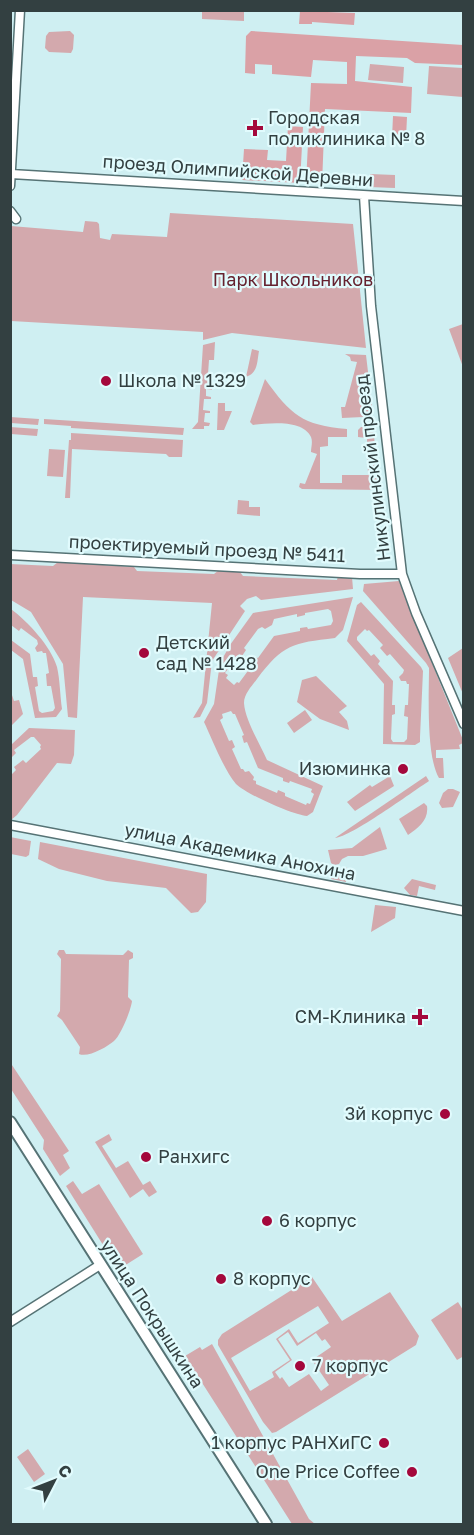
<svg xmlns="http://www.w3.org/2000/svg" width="474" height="1535" viewBox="0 0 474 1535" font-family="'Golos Text',sans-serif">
	<rect width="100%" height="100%" fill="#cfeff2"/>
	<!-- green -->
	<path fill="#d3a9ad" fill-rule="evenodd" d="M202 11H244V21L202 19Z
		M70 31 74 35 73 49 71 53 49 52 45 48 46 36 49 32Z
		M370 64 404 67 403 83 368 80Z
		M429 66 463 68V97L427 94Z
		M370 174 395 175V188L369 187Z
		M170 213 353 224 366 348 232 333 203 340V332L11 321V226L83 232 85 221 97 222 99 224 100 238 110 240 112 234 167 237Z
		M463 324H464L463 367 449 329Z
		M215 342 214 360H209L208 374 213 375 212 390 206 389V396L211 397V399H204L203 410 210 411V413H205L204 422 210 423 209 426H204V429H192L198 422 203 345Z
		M252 349 259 351C257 362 258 373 246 377Z
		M345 354 366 355 373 414 363 417 342 418 341 407H345L357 362 351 361 350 357Z
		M265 379C291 415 302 425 347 429V437H328V446L320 447V483H342V475H368L367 438 358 437V430L361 427H373L380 490 302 489 299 487 300 483 305 484 317 454 311 452C311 447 313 442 311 437 303 419 268 423 253 425L250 422Z
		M218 403H225V411H232L224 430H217Z
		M10 417 39 419 38 425 11 423Z
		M44 419 184 428 183 435 71 428V426L44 424Z
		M10 427 38 429 37 436 11 434Z
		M71 433 183 440 182 457H169L166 454 72 449 70 498H65L69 440H71Z
		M49 449 65 450 63 477 47 476Z
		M238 500 249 501V507H260V516L237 514Z
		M58 562 134 567 137 571 214 574 219 570 240 572 243 576 337 580 338 576 352 577 353 589 261 600 256 596 247 599 240 606 245 611 212 661 207 703 200 717 193 718 202 703 212 603 83 597 77 718 68 717 63 664 31 612 11 600 10 564 53 566Z
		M399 581 463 740V743L459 745 460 749 436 750V758H443L444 778H439C426 756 429 696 429 668L426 663 363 591 364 584Z
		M353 597 343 630 335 638C293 643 283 644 257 679 252 686 244 694 244 703 245 720 260 744 267 760L323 786 313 812 307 816C293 815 246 794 236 784 224 770 212 739 204 722L214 704 220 663 230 645 253 613ZM328 609 331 611 333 621 331 625 308 629 307 627 300 628V631L274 636 258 658 255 657 251 662 253 664 239 683 237 682 234 685 226 678 228 675 225 673 239 654 242 656 246 650 244 648 258 629 262 627 265 629 272 625 274 619 297 614V617L305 615V613ZM231 711 233 714H235L244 735 242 736 244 743 247 742 258 768 283 778V781L289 783 290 781 312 789 311 792 314 794 310 804 307 803 306 805 285 796V793L278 790 277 793 256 784V781L253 780 254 777 249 771 245 772 243 769H241L232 749 235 747 232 740 229 741 220 720 223 718 222 714Z
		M361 602 421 667 423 671 420 737V742L415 745 383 744 384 684 347 641 357 605ZM365 629 367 631 369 630 383 645 380 648 387 656 390 654 404 670 403 673 399 677 401 681H406L407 684H409L408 705H405L404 716 408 717 407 739 404 742H393L391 739 392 715 395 714V705H392L393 681 378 664 380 661 374 654 371 656 357 640V637Z
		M11 609C27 621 51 646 57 667 60 680 60 695 62 709L56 717 35 718 23 659 11 650V636L12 637 11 640 30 654 33 677H37L38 686 35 687 39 711 42 713 53 711 55 708 51 686H47L46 674 49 673 46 653H43L42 651 37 652 35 648 38 644 37 640 21 628 19 631 11 625Z
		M463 648V694L448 658Z
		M316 676 347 706 339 712 347 721 349 730 320 719 297 702 302 680Z
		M11 692 14 701 19 700 23 714 11 726Z
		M305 710 312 720 294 733 287 723Z
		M29 728 75 730 74 755 71 764 57 763 17 815 11 820V775L16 770 14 767 23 760 26 763 41 749 40 747 41 745 34 737H31L14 750 16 753 11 758V745Z
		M390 776 394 786 355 811 347 802 370 785 372 787Z
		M426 776 429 781C412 792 351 837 335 838Z
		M448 789H453L460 792 453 807 442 808 439 803 443 793Z
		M424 803 427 806C429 820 418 828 408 835L399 819Z
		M380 827 387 849 363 856H348L342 859 339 864 334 865 331 863 328 850 352 848Z
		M10 837 31 841 29 855 26 857 11 854Z
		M40 842 207 874 206 902 198 912 191 913 166 888 107 881 59 869 38 859Z
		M347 867 346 882 331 879 332 873Z
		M412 879 436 885 435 890 419 886 417 896 410 895 404 888Z
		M375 905 396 907 395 918 371 932Z
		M59 950H64L66 954 123 955 128 950 133 953V958L129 960 128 997 132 1001C131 1010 121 1035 114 1041 107 1047 88 1058 79 1054L80 1047 62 1020 57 1016 60 1011 61 959 57 954Z
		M10 1062 69 1151 63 1155 70 1168 60 1176 43 1149 44 1140 11 1089Z
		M109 1134 112 1140 102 1146 116 1168 128 1161 143 1185 150 1181 157 1192 149 1197 143 1189 130 1198 95 1142Z
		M73 1181 82 1194 99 1184 143 1254 124 1266 135 1283 130 1288 66 1186Z
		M312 1277 342 1321 390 1292 419 1336 416 1345 276 1432 272 1433 263 1422 218 1345V1340L222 1334ZM318 1306 329 1323 298 1343 289 1329 276 1339 290 1360 272 1372 274 1377 250 1391 231 1358ZM288 1332 297 1346 316 1333 322 1341 325 1339 331 1347 312 1360 329 1385 321 1391 309 1374 289 1387 282 1377 280 1379 275 1372 292 1360 278 1339Z
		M458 1302 463 1310 464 1356 457 1360 431 1320Z
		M212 1344 309 1519 315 1524H292L185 1356 200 1347 202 1350Z
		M28 1449 45 1474 34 1482 17 1457Z"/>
	<!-- forest -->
	<path fill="#daa1a6" d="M300 11 355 13 354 25 312 22V24H299Z
		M251 31 463 45V65L415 63 407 58 356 56 355 81 412 87 411 113 325 109 322 184 306 183 311 83 347 84V62L313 60 311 77 272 74V65L255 64V74L245 73 246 36Z
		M393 116 407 117 406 138H392Z
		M288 126 303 127 300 183 242 180 244 149 268 150 267 160 286 161Z"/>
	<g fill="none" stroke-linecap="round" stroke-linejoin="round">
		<!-- minor casing -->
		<g stroke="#567375" stroke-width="11">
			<path id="minor" d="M11 174 464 201
				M10 186 20 10
				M364 196 371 306 402 574 416 613 464 724
				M10 211 16 219
				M10 555 360 574H402
				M10 825 464 911
				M10 1322 100 1265"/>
		</g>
		<!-- major casing -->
		<g stroke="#567375" stroke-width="14">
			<path id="major" d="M10 1122 266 1524"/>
		</g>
		<!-- minor -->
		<use href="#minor" stroke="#fff" stroke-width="8"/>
		<!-- major -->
		<use href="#major" stroke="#fff" stroke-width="10"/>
	</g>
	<!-- markers -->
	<g fill="#a4083c" stroke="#e1fbfd" stroke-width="2">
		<path d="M252 119h6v6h6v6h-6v6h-6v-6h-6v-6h6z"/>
		<circle cx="106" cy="381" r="6"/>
		<circle cx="144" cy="653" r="6"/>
		<circle cx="403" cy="769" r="6"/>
		<path d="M417 1008h6v6h6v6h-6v6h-6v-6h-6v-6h6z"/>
		<circle cx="445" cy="1114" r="6"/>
		<circle cx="146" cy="1157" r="6"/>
		<circle cx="267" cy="1221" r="6"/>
		<circle cx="221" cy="1279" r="6"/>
		<circle cx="300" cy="1366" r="6"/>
		<circle cx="384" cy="1443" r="6"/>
		<circle cx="412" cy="1472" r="6"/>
	</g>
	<g text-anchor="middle" stroke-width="4.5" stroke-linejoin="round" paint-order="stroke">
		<!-- poi labels -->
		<g font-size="18" fill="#334041" stroke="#e1fbfd" text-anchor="start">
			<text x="268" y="124">Городская<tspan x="268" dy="21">поликлиника № 8</tspan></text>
			<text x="118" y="387">Школа № 1329</text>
			<text x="156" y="649">Детский<tspan x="156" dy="21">сад № 1428</tspan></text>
			<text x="391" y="775" text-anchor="end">Изюминка</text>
			<text x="406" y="1023" text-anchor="end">СМ-Клиника</text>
			<text x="433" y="1120" text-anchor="end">3й корпус</text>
			<text x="158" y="1163">Ранхигс</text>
			<text x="279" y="1227">6 корпус</text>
			<text x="233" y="1285">8 корпус</text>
			<text x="312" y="1372">7 корпус</text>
			<text x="372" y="1449" text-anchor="end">1 корпус РАНХиГС</text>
			<text x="400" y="1478" text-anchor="end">One Price Coffee</text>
		</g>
		<!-- street labels -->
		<g font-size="18" fill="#334041" stroke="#e1fbfd">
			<text transform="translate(238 171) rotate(4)" y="6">проезд Олимпийской Деревни</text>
			<text transform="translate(373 468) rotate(-97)" y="6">Никулинский проезд</text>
			<text transform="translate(207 549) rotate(3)" y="6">проектируемый проезд № 5411</text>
			<text transform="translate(240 852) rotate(11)" y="6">улица Академика Анохина</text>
			<text transform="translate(152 1314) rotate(57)" y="6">улица Покрышкина</text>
		</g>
		<!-- park labels -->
		<g font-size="18" fill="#65212e" stroke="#e1fbfd">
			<text x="293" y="286">Парк Школьников</text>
		</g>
	</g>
	<!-- border -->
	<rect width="474" height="1535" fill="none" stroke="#334041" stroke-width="24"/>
	<!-- north arrow -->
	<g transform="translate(54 1481) rotate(48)" stroke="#e1fbfd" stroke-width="4.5" paint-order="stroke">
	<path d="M0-4.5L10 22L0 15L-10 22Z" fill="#334041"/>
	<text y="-9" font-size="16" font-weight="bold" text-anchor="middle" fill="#334041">С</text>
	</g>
</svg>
